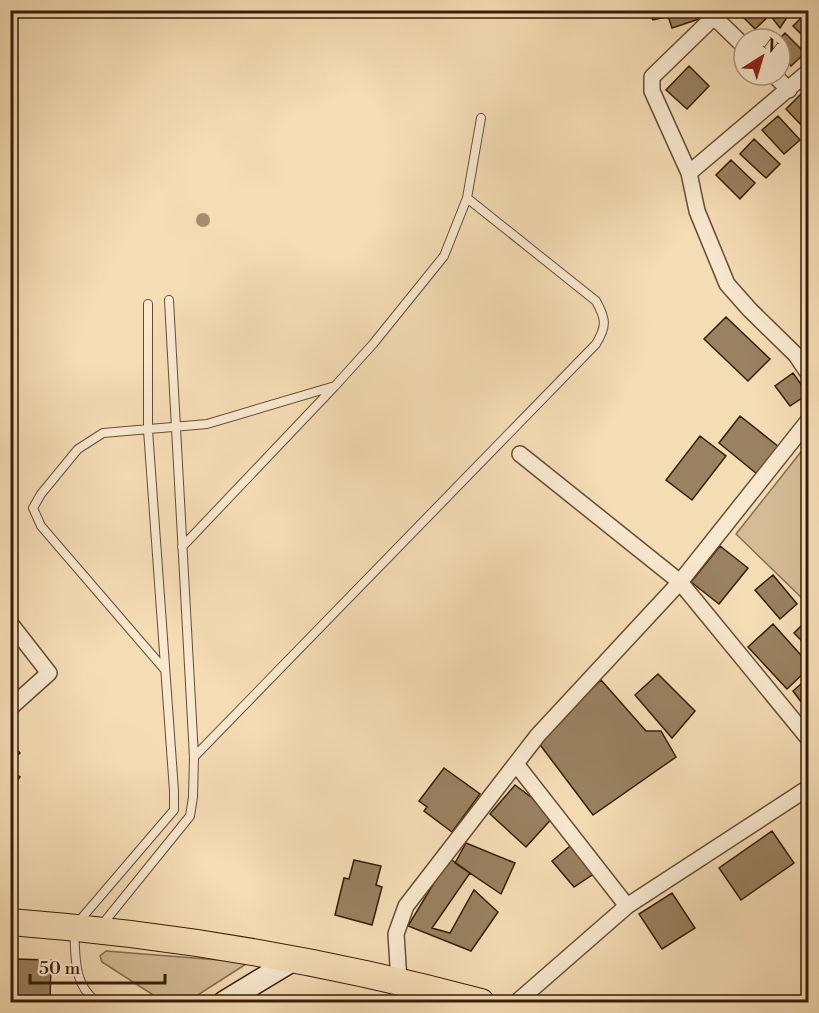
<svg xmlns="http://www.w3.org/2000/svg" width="819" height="1013" viewBox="0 0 819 1013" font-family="'Libre Bodoni',serif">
	<rect width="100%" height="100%" fill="#f4dcb5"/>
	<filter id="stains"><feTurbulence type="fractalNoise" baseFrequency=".00333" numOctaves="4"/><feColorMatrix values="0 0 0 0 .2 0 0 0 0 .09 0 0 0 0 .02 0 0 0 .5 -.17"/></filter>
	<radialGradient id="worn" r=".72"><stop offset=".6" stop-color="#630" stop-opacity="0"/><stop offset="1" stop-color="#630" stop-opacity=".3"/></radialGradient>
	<!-- green -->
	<path fill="#d4bc97" stroke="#866d4e" stroke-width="1.5" d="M808 443V604L736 534Z
		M106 951 244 962 246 964 187 1002H164L102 962 100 956Z"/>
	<!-- building -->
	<path fill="#998161" stroke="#371e05" stroke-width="1.5" d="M647 10H663L666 17 653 20Z
		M666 10H694L699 19 672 28Z
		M745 10H766L770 15 755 29 741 15Z
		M774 10H784L788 16 780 28 770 15Z
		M808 11V41L793 26Z
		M785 33 805 53 791 66 780 55 779 39Z
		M689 66 709 86 687 109 666 90Z
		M802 93 808 99V124L804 128 786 109Z
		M778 116 800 140 784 154 762 130Z
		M754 139 780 164 766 178 740 154Z
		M731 160 755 183 740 199 716 175Z
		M726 317 770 359 748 381 704 339Z
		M793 373 808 394 790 406 775 386Z
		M740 416 779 447 757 474 719 443Z
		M700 436 726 456 692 500 666 480Z
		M720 546 748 568 719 604 691 582Z
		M773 575 797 604 780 619 755 590Z
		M808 619V647L794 633Z
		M773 624 808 663V669L787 689 748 647Z
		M658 674 695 711 672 738 635 695Z
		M808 678V711L793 691Z
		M601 680 646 731H661L676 757 593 815 538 742Z
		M10 743 20 753 10 763Z
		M444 768 480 794 452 832 424 811 427 807 419 801Z
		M10 770 20 777 12 787 10 786Z
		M515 785 555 815 526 847 490 814Z
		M772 831 794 863 741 900 719 868Z
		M575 842 598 871 574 887 552 861Z
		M466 843 515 863 501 894 455 863Z
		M449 858 470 873 432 928 450 933 474 890 498 912 471 951 408 926Z
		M354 860 381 866 376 885 382 887 372 925 335 915 344 878 349 879Z
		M672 893 695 928 662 949 639 914Z
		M14 959 51 960 50 1002H14Z"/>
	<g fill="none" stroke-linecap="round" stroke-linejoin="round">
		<!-- lane casing -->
		<g stroke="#664e31" stroke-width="10">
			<path id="lane" d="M182 547 334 387
				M165 670 41 526 33 508 41 494 78 449 103 433 207 424 335 386 373 344 444 256 467 198 481 118
				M194 757 596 344C607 326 606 319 596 301L467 198
				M101 926 190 816 193 797 194 757 169 300
				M97 1002C72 984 76 955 74 927L174 810V791L148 430V304"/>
		</g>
		<!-- street casing -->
		<g stroke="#664e31" stroke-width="18">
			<path id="street" d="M711 10 714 17 744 46
				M721 10 652 77V91L689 173 697 211 727 284 750 310 796 355 808 373
				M774 75 789 90
				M689 173 808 72
				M520 454 680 582 808 738
				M10 623 49 673 10 708
				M516 764 627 906
				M415 1002 399 981 396 934 406 906 538 735 680 582 808 421
				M517 1002 627 906 808 788"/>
		</g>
		<!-- secondary casing -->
		<g stroke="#371e05" stroke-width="24">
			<path id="secondary" d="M224 1002 295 959"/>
		</g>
		<!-- highway casing -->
		<g stroke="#371e05" stroke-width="28">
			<path id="highway" d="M10 922C169 934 327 961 481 1002"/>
		</g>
		<!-- lane -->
		<use href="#lane" stroke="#f8e8cf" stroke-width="8"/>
		<!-- street -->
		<use href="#street" stroke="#f8e8cf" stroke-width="15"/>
		<!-- secondary -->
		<use href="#secondary" stroke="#f8e8cf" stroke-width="21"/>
		<!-- highway -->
		<use href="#highway" stroke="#f4dcb5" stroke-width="26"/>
	</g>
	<!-- trees -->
	<circle fill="#a68d6c" cx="203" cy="220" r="7"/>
	<!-- margin -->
	<rect width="819" height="1013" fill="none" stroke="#f4dcb5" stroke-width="36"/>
	<rect x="12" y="12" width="795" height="989" fill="none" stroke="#371e05" stroke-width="3"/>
	<rect x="18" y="18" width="783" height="977" fill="none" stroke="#371e05" stroke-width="1.5"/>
	<!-- north arrow -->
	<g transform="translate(762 57) rotate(37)"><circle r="28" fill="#f8e8cf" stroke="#ab977e" stroke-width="1.5"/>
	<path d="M0-4.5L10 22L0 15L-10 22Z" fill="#8f2418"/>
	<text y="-9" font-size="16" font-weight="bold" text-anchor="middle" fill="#371e05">N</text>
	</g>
	<!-- scale -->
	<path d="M30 974v9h135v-9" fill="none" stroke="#371e05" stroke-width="3"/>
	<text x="39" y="974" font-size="18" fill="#371e05" stroke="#f8e8cf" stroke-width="4.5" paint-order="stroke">50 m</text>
	<rect width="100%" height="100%" filter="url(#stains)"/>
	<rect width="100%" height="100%" fill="url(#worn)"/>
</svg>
